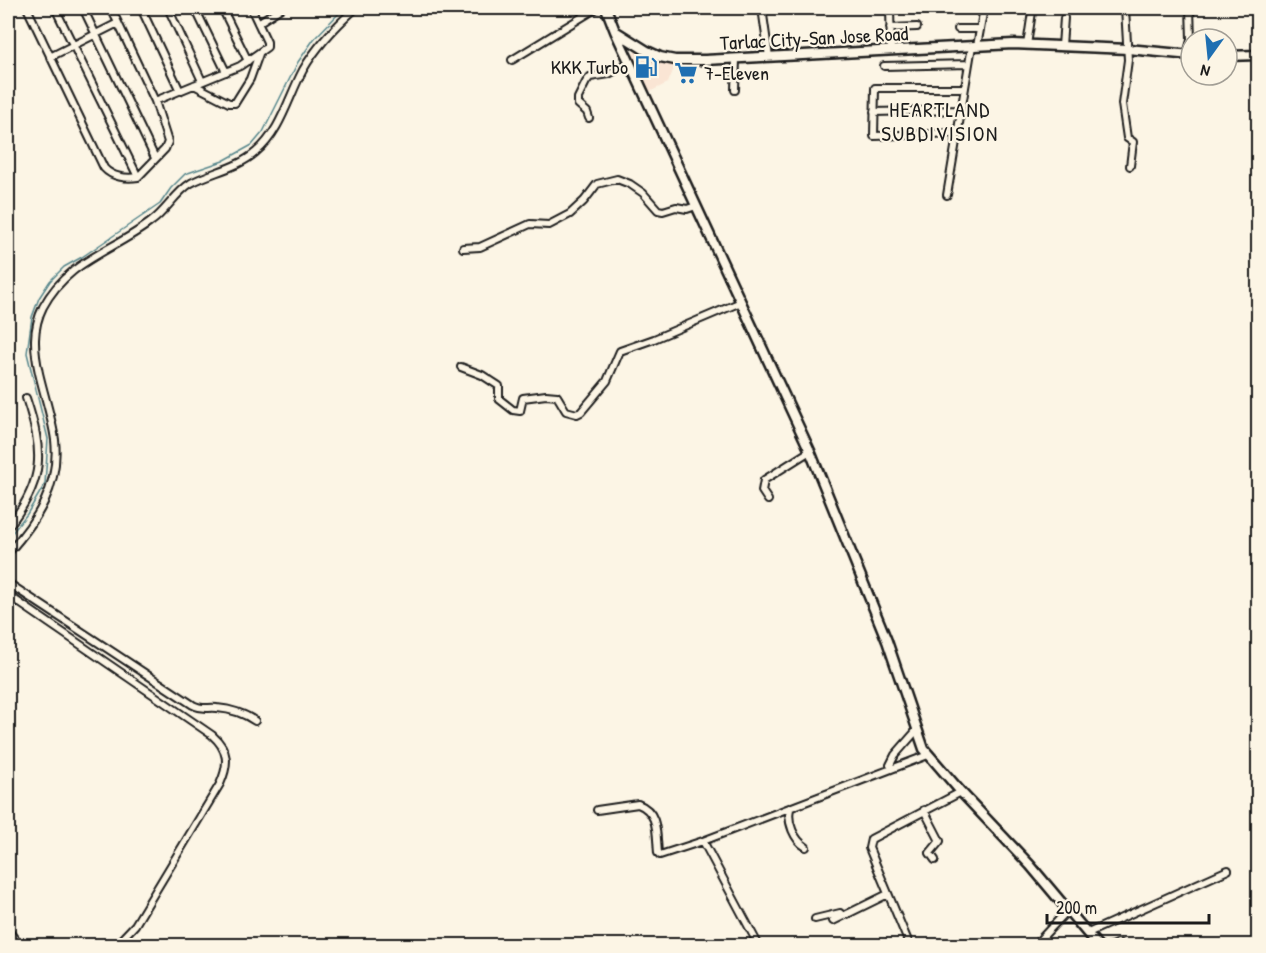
<svg xmlns="http://www.w3.org/2000/svg" width="1266" height="953" viewBox="0 0 1266 953" font-family="'Patrick Hand',sans-serif">
	<rect width="100%" height="100%" fill="#fcf5e5"/>
	<filter id="ink" filterUnits="userSpaceOnUse"><feTurbulence type="fractalNoise" baseFrequency=".0167" numOctaves="2"/><feDisplacementMap in="SourceGraphic" scale="12" xChannelSelector="R" yChannelSelector="G"/><feConvolveMatrix kernelMatrix="1 2 1 2 8 2 1 2 1" color-interpolation-filters="sRGB"/></filter>
	<g filter="url(#ink)">
		<!-- built -->
		<path fill="#fae5d4" d="M635 51 675 66 668 83 649 92 631 58Z"/>
		<g fill="none" stroke-linecap="round" stroke-linejoin="round">
			<!-- stream -->
			<path stroke="#56868c" stroke-width="1.5" d="M8 538 27 514 45 484 48 439 27 353 32 317 39 298 50 281 64 267 82 257 160 204 171 188 185 174 223 161 252 145 263 132 298 62 314 39 344 8"/>
			<!-- street casing -->
			<g stroke="#1c1c1c" stroke-width="10">
				<path id="street" d="M27 8 104 168C112 177 126 179 138 177L165 149 168 142 155 101 111 8
					M55 8 138 177
					M83 8 155 158
					M141 8 180 91
					M168 8 202 81
					M195 8 226 72
					M222 8 248 61
					M762 8 769 57
					M890 8 891 51
					M1125 8 1128 60 1122 104 1127 138 1133 142 1130 166
					M1190 8 1191 39
					M1087 9 1094 8
					M258 23 281 8
					M890 28 917 27
					M958 29H980
					M1027 45 1032 12 1039 8
					M977 46 984 8
					M1062 46 1064 18
					M1187 55 1191 40
					M50 57 118 23
					M512 60 597 8
					M884 66 969 64
					M194 85 229 103H235L250 79 259 54
					M735 90 736 59
					M155 101 240 66 267 47V42L251 8
					M874 112 961 110
					M589 118 587 112 578 104V98L586 82 590 77 609 74 630 62
					M957 133 874 136 875 88H965
					M947 195 972 46
					M463 248 480 247 530 224 549 225 570 214 584 201 597 184 617 179 630 184 643 193 658 210 663 211 676 207 687 209 696 206
					M461 367 482 375 499 386V399L513 410 520 411 523 398 546 395 557 396 566 411 577 414 581 412 607 381 620 351 654 339 741 302
					M768 500 762 491 764 480 810 451
					M8 527C45 481 44 452 26 398
					M8 553C37 521 60 486 55 440 52 418 44 395 39 373 34 350 32 329 43 307 68 260 112 252 152 221 166 211 176 192 191 183 212 172 238 168 256 152 281 131 288 98 303 70 316 47 337 25 356 8
					M8 583 193 705C202 710 208 707 217 708 230 709 245 714 255 721
					M8 595 212 735C229 750 229 764 220 784L135 925 115 946
					M890 765 895 755 917 730
					M790 809C787 822 794 840 806 847
					M597 810 638 804C659 812 656 833 658 853L660 855 703 841 759 946
					M924 810 940 841 930 853 935 860
					M703 841 928 755
					M815 919 840 913 843 916
					M833 921 888 894
					M8 930 20 946
					M1088 933 1228 870
					M910 946 869 848 871 839 961 792
					M1034 946 1068 910
					M1111 946 1118 943 1123 946"/>
			</g>
			<!-- secondary casing -->
			<g stroke="#1c1c1c" stroke-width="13">
				<path id="secondary" d="M606 8 615 31 647 51 660 57 675 60H705L1013 44 1128 49 1191 55
					M615 31 810 451 887 641 924 749 961 792 1030 865 1098 946
					M1227 56 1258 55"/>
			</g>
			<!-- street -->
			<use href="#street" stroke="#fcf5e5" stroke-width="6"/>
			<!-- secondary -->
			<use href="#secondary" stroke="#fcf5e5" stroke-width="8"/>
		</g>
	</g>
	<!-- icons -->
	<defs>
		<g id="fuel-bare" transform="scale(1.8)"><path d="M-5.5-6h7V0h2V4h1.3V-2.5L3-4.5l.8-.8L6-3V5H2.5V1h-1V6h-7ZM-4.2-4.7v3.2H.2V-4.7Z" fill="#1f6fb2" stroke="#fcf5e5" stroke-width="2.5" paint-order="stroke"/></g>
		<g id="supermarket-bare" transform="scale(1.8)"><path d="M-6-5.5h2.5l.6 2H6L4.5 2H-2.5L-4.4-4H-6ZM-1.5 3.2a1.3 1.3 0 1 0 .1 0ZM3 3.2a1.3 1.3 0 1 0 .1 0Z" fill="#1f6fb2" stroke="#fcf5e5" stroke-width="2.5" paint-order="stroke"/></g>
	</defs>
	<g fill-rule="evenodd">
		<use href="#fuel-bare" x="646" y="67"/>
		<use href="#supermarket-bare" x="686" y="73"/>
	</g>
	<g text-anchor="middle" stroke-width="4.5" stroke-linejoin="round" paint-order="stroke">
		<!-- street labels -->
		<g font-size="20" fill="#1c1c1c" stroke="#fcf5e5">
			<text transform="translate(814 38) rotate(-3)" y="7">Tarlac City-San Jose Road</text>
		</g>
		<!-- poi labels -->
		<g font-size="20" fill="#1c1c1c" stroke="#fcf5e5" text-anchor="end">
			<text x="628" y="74">KKK Turbo</text>
			<text x="704" y="80" text-anchor="start">7-Eleven</text>
		</g>
		<!-- neighbourhood labels -->
		<g font-size="21" letter-spacing="1.5" fill="#1c1c1c" stroke="#fcf5e5">
			<text x="940" y="117">HEARTLAND<tspan x="940" dy="24">SUBDIVISION</tspan></text>
		</g>
	</g>
	<!-- margin -->
	<rect width="1266" height="953" fill="none" stroke="#fcf5e5" stroke-width="30"/>
	<rect x="15" y="15" width="1236" height="923" fill="none" stroke="#1c1c1c" stroke-width="2" filter="url(#ink)"/>
	<!-- north arrow -->
	<g transform="translate(1209 57) rotate(195)"><circle r="28" fill="#fcf5e5" stroke="#a29e95" stroke-width="1.5"/>
	<path d="M0-4.5L10 22L0 15L-10 22Z" fill="#1f6fb2"/>
	<text y="-9" font-size="16" font-weight="bold" text-anchor="middle" fill="#1c1c1c">N</text>
	</g>
	<!-- scale -->
	<path d="M1047 914v9h162v-9" fill="none" stroke="#1c1c1c" stroke-width="3"/>
	<text x="1056" y="914" font-size="18" fill="#1c1c1c" stroke="#fcf5e5" stroke-width="4.5" paint-order="stroke">200 m</text>
</svg>
